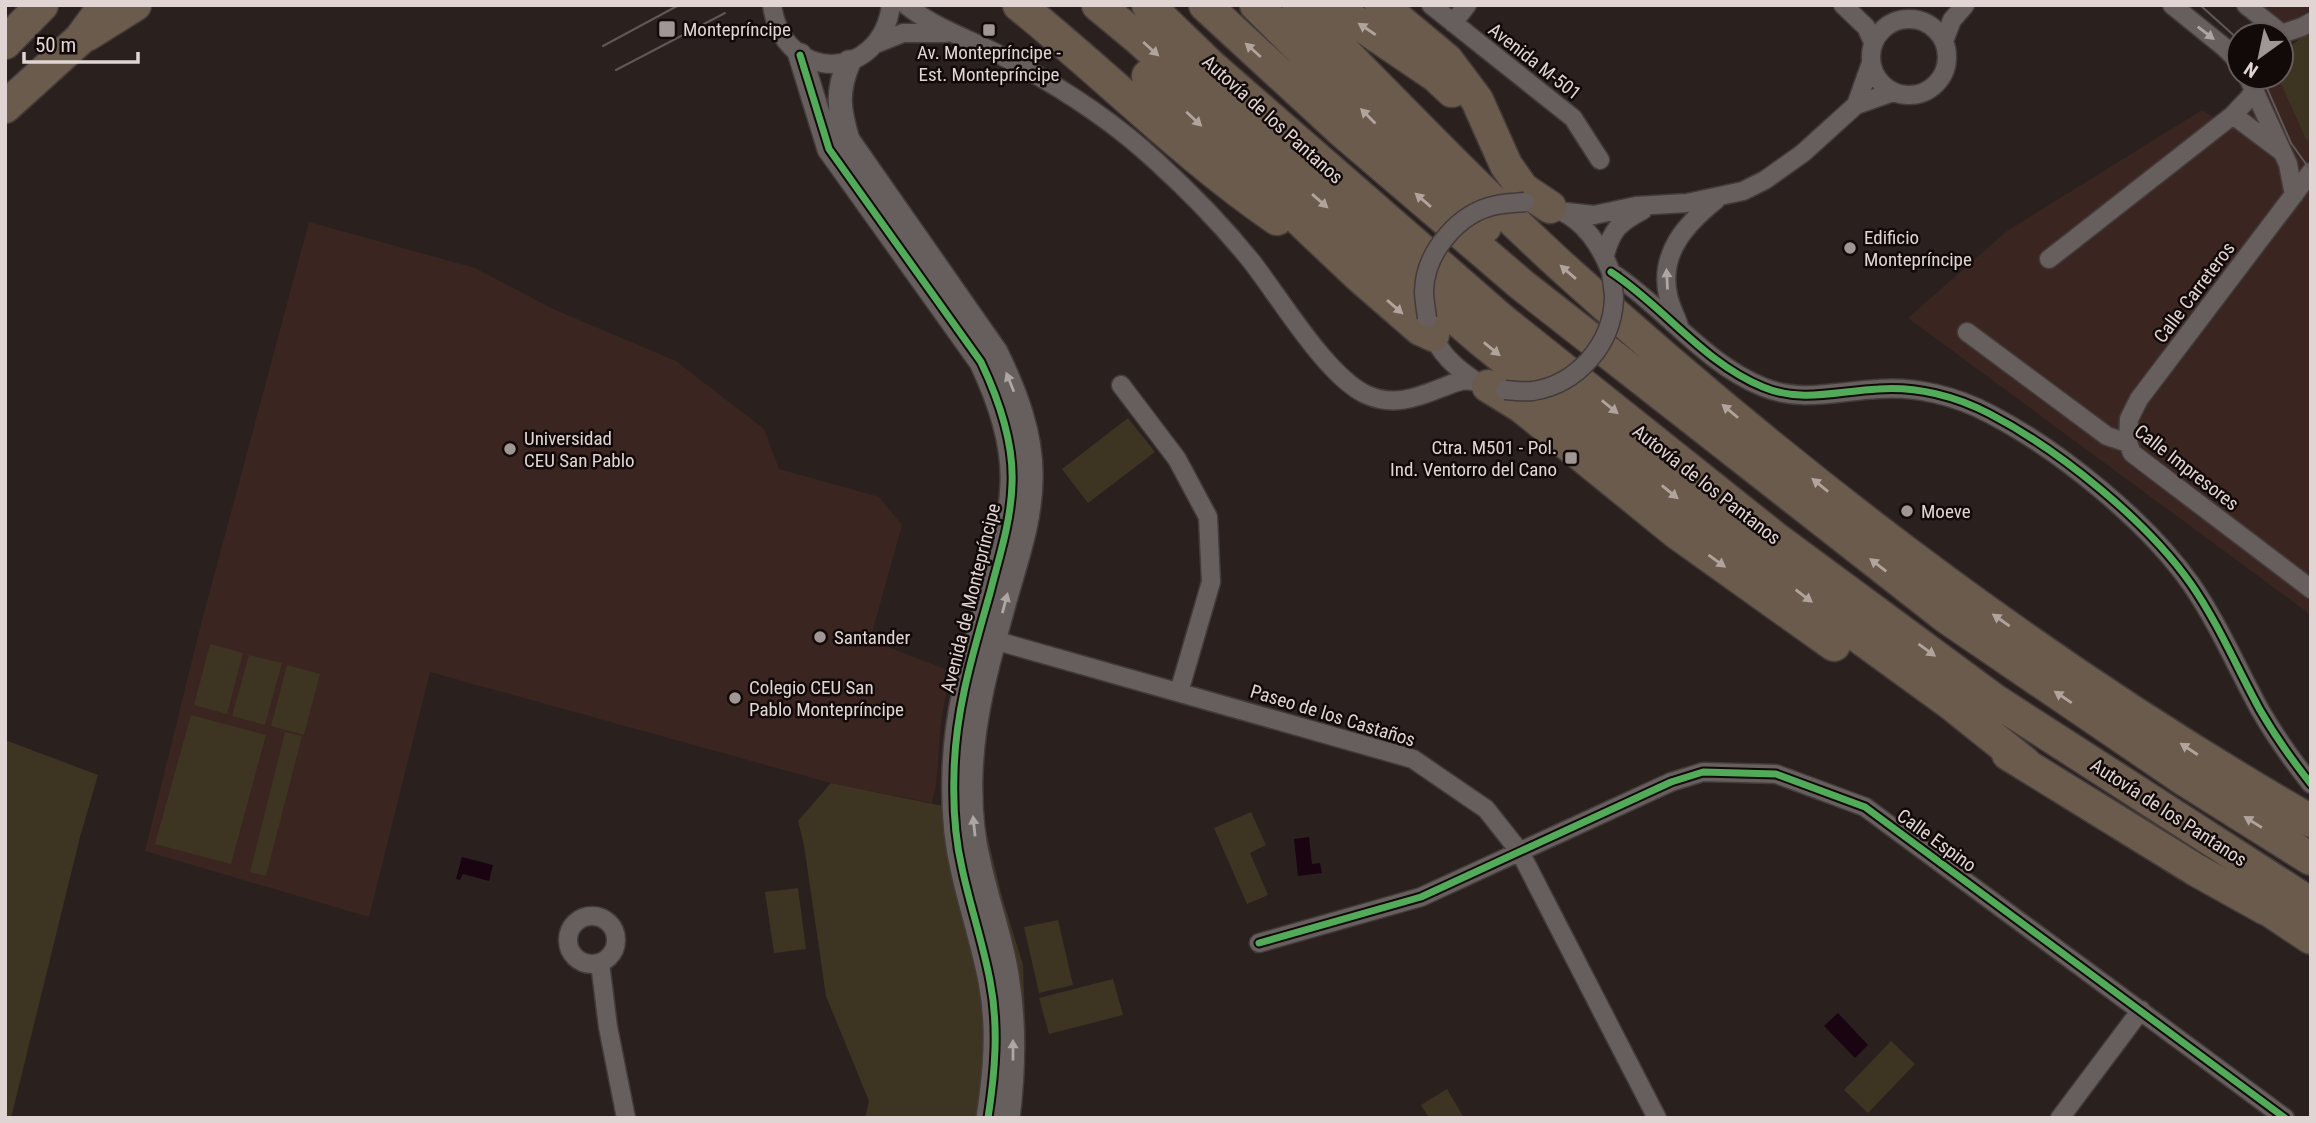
<svg xmlns="http://www.w3.org/2000/svg" width="2316" height="1123" viewBox="0 0 2316 1123" font-family="'Roboto Condensed',sans-serif">
	<rect width="100%" height="100%" fill="#2a211f"/>
	<!-- built -->
	<path fill="#3a2520" d="M2262 5H2311V9L2286 24Z
		M2311 42V615L1908 318 2007 231 2202 110 2215 118 2267 77H2281Z
		M309 222 475 268 553 309 676 361 764 429 779 469 879 497 902 525 870 640 950 671 941 723 936 784 932 803 831 783 430 672 369 917 145 851 200 628Z"/>
	<!-- green -->
	<path fill="#3e3422" d="M2304 35 2311 36V136L2307 141 2278 77H2281V54Z
		M1128 418 1155 452 1088 503 1062 469Z
		M210 644 243 653 227 714 194 705Z
		M249 655 282 663 265 725 232 716Z
		M287 665 320 674 304 735 271 726Z
		M191 715 266 735 231 864 155 844Z
		M285 732 302 736 266 876 250 872Z
		M5 740 98 775 80 837 11 1118H5Z
		M831 783 982 814 1001 893 1023 965 1026 1042 1014 1118H865L869 1101 826 996 804 845 798 821Z
		M1251 812 1266 845 1250 853 1268 895 1247 904 1214 828Z
		M798 888 806 949 774 953 765 892Z
		M1058 920 1073 985 1039 993 1024 927Z
		M1113 979 1123 1015 1049 1034 1039 998Z
		M1891 1041 1915 1064 1868 1113 1844 1090Z
		M1447 1089 1464 1118H1429L1421 1105Z"/>
	<!-- water -->
	<path fill="#1b0412" d="M1309 837 1312 864 1320 863 1322 873 1298 876 1294 839Z
		M462 857 493 865 489 881 463 874 460 880 456 879Z
		M1838 1013 1868 1045 1855 1058 1824 1026Z"/>
	<g fill="none" stroke-linecap="round" stroke-linejoin="round">
		<!-- minor casing -->
		<g stroke="#433b3a" stroke-width="21">
			<path id="minor" d="M772 5C783 84 881 83 891 5
				M906 5C933 27 969 39 1000 55 1056 84 1111 119 1157 162 1191 193 1223 226 1252 262 1280 298 1326 375 1365 394 1392 407 1416 398 1441 388 1447 386 1455 382 1461 381 1466 380 1472 381 1477 382
				M1431 5 1573 118 1600 160
				M1843 5 1866 27 1873 42
				M2172 5 2224 47 2239 62
				M2246 5 2281 33
				M1871 57a38 38 0 1 1 76 0a38 38 0 1 1-76 0Z
				M1453 23 1467 5
				M2278 35 2302 27 2311 22
				M1944 41 1952 20 1965 5
				M878 43 903 33H946
				M2248 77 2288 164 2294 195
				M2254 89 2249 98 2233 115 2281 151
				M1856 105 1871 63
				M1544 206C1578 212 1599 242 1611 272 1663 306 1704 363 1763 387 1801 403 1838 391 1878 389 1916 386 1956 396 1990 414 2059 450 2146 520 2191 584 2218 623 2237 668 2260 710 2275 736 2292 760 2311 784
				M1566 212 1594 215 1636 206 1687 203 1743 191 1765 180 1803 153 1856 105 1893 92
				M1605 255C1612 229 1619 223 1643 210
				M2049 259 2233 115
				M1679 326C1676 316 1670 306 1668 295 1659 253 1686 224 1716 200
				M1430 328C1438 353 1456 368 1477 382
				M1967 332 2107 436 2128 443 2132 453 2149 466 2311 589
				M1121 385 1177 459 1208 517 1211 582 1179 692
				M2128 443 2129 419 2139 399 2311 172
				M983 637 1413 759 1486 809 1520 852 1657 1118
				M568 940a24 24 0 1 1 48 0a24 24 0 1 1-48 0Z
				M1259 943 1421 897 1671 782 1703 772 1776 774 1865 807 2285 1118
				M600 963 608 1027 626 1118
				M2060 1118 2141 1010"/>
		</g>
		<!-- tertiary casing -->
		<g stroke="#433b3a" stroke-width="26">
			<path id="tertiary" d="M800 55 829 149 981 362C999 400 1014 442 1012 484 1011 522 999 557 990 593 973 653 955 711 954 774 953 804 955 838 962 868 970 906 983 943 990 981 999 1027 995 1072 988 1118
				M849 62C836 92 839 110 848 140L996 352C1015 391 1032 434 1031 478 1031 519 1017 558 1006 597 990 655 973 713 971 773 970 802 972 834 979 862 987 900 1001 937 1007 975 1015 1023 1014 1070 1008 1118"/>
		</g>
		<!-- motorway casing -->
		<g stroke="#433b3a" stroke-width="35">
			<path id="motorway" d="M1019 5C1106 75 1185 156 1277 219
				M1098 5 1139 39 1274 162 1482 341 1711 525 1848 629 1950 703 2025 763
				M1148 5 1211 66 1502 320 1774 537 1996 701 2311 904
				M1205 5 1343 132 1522 285 1946 617 2185 780 2311 859
				M1256 5 1384 132 1485 227
				M1298 5C1384 92 1469 181 1559 264 1789 473 2041 666 2311 821
				M1331 5 1436 76 1452 91
				M1381 5 1447 60 1477 100 1506 165 1523 189 1550 207
				M87 35 135 5
				M5 43 42 5
				M1148 76 1359 276 1420 329 1433 335
				M5 107 80 39 105 5
				M1488 386 1522 407 1677 533 1834 645
				M2008 754 2196 870 2266 909
				M2251 898 2311 938"/>
		</g>
		<!-- minor -->
		<use href="#minor" stroke="#665f5e" stroke-width="18"/>
		<!-- tertiary -->
		<use href="#tertiary" stroke="#665f5e" stroke-width="23"/>
		<!-- motorway -->
		<use href="#motorway" stroke="#6b5b4d" stroke-width="32"/>
		<!-- tram -->
		<path stroke="#605856" stroke-width="2" d="M2200 5 2239 40
			M603 46 679 5
			M616 70 725 13
			M2262 77 2291 143 2311 171"/>
		<!-- minor-bridge casing -->
		<g stroke="#433b3a" stroke-width="21" stroke-linecap="butt">
			<path id="minor-bridge" d="M1427 318C1426 309 1424 300 1424 291 1425 252 1459 212 1497 205 1506 203 1516 203 1525 202
				M1505 390C1514 391 1524 392 1533 391 1577 384 1612 345 1614 299 1614 291 1612 281 1611 272"/>
		</g>
		<!-- minor-bridge -->
		<use href="#minor-bridge" stroke="#665f5e" stroke-width="18"/>
		<!-- cycleway casing -->
		<g stroke="#120a09" stroke-width="11">
			<path id="cycleway" d="M800 55 829 149 981 362C999 400 1014 442 1012 484 1011 522 999 557 990 593 973 653 955 711 954 774 953 804 955 838 962 868 970 906 983 943 990 981 999 1027 995 1072 988 1118
				M1611 272C1663 306 1704 363 1763 387 1801 403 1838 391 1878 389 1916 386 1956 396 1990 414 2059 450 2146 520 2191 584 2218 623 2237 668 2260 710 2275 736 2292 760 2311 784
				M1259 943 1421 897 1671 782 1703 772 1776 774 1865 807 2285 1118"/>
		</g>
		<!-- cycleway -->
		<use href="#cycleway" stroke="#51ab58" stroke-width="7"/>
	</g>
	<!-- one-way arrows -->
	<defs><path id="oneway-solid" d="M-6-.8H1V-3.2L6.5 0L1 3.2V.8H-6Z" transform="scale(1.75)"/></defs>
	<g fill="#b1a49d">
		<use href="#oneway-solid" transform="translate(1367 29) rotate(-146)"/>
		<use href="#oneway-solid" transform="translate(1151 49) rotate(42)"/>
		<use href="#oneway-solid" transform="translate(1253 50) rotate(-138)"/>
		<use href="#oneway-solid" transform="translate(1368 116) rotate(-135)"/>
		<use href="#oneway-solid" transform="translate(1194 119) rotate(43)"/>
		<use href="#oneway-solid" transform="translate(1423 200) rotate(-139)"/>
		<use href="#oneway-solid" transform="translate(1320 201) rotate(41)"/>
		<use href="#oneway-solid" transform="translate(1568 272) rotate(-139)"/>
		<use href="#oneway-solid" transform="translate(1395 307) rotate(41)"/>
		<use href="#oneway-solid" transform="translate(1492 349) rotate(39)"/>
		<use href="#oneway-solid" transform="translate(1610 407) rotate(39)"/>
		<use href="#oneway-solid" transform="translate(1730 411) rotate(-140)"/>
		<use href="#oneway-solid" transform="translate(1820 485) rotate(-141)"/>
		<use href="#oneway-solid" transform="translate(1670 492) rotate(39)"/>
		<use href="#oneway-solid" transform="translate(1717 561) rotate(36)"/>
		<use href="#oneway-solid" transform="translate(1878 565) rotate(-142)"/>
		<use href="#oneway-solid" transform="translate(1804 596) rotate(37)"/>
		<use href="#oneway-solid" transform="translate(2001 620) rotate(-145)"/>
		<use href="#oneway-solid" transform="translate(1927 650) rotate(36)"/>
		<use href="#oneway-solid" transform="translate(2063 697) rotate(-146)"/>
		<use href="#oneway-solid" transform="translate(2189 749) rotate(-147)"/>
		<use href="#oneway-solid" transform="translate(2253 822) rotate(-148)"/>
	</g>
	<g fill="#afa6a4">
		<use href="#oneway-solid" transform="translate(2206 33) rotate(38)"/>
		<use href="#oneway-solid" transform="translate(1667 279) rotate(-93)"/>
		<use href="#oneway-solid" transform="translate(1010 382) rotate(-112)"/>
		<use href="#oneway-solid" transform="translate(1005 603) rotate(-75)"/>
		<use href="#oneway-solid" transform="translate(974 826) rotate(-96)"/>
		<use href="#oneway-solid" transform="translate(1013 1050) rotate(-90)"/>
	</g>
	<!-- markers -->
	<g fill="#a09693" stroke="#120a09" stroke-width="2.5">
		<rect x="658" y="20" width="18" height="18" rx="3.5"/>
		<rect x="982" y="23" width="14" height="14" rx="3.5"/>
		<circle cx="1850" cy="248" r="7"/>
		<circle cx="510" cy="449" r="7"/>
		<rect x="1564" y="451" width="14" height="14" rx="3.5"/>
		<circle cx="1907" cy="511" r="7"/>
		<circle cx="820" cy="637" r="7"/>
		<circle cx="735" cy="698" r="7"/>
	</g>
	<g text-anchor="middle" stroke-width="5" stroke-linejoin="round" paint-order="stroke">
		<!-- poi labels -->
		<g font-size="19" fill="#e0d5d2" stroke="#120a09" text-anchor="start">
			<text x="683" y="36">Montepríncipe</text>
			<text x="989" y="59" text-anchor="middle">Av. Montepríncipe -<tspan x="989" dy="22">Est. Montepríncipe</tspan></text>
			<text x="1864" y="244">Edificio<tspan x="1864" dy="22">Montepríncipe</tspan></text>
			<text x="524" y="445">Universidad<tspan x="524" dy="22">CEU San Pablo</tspan></text>
			<text x="1557" y="454" text-anchor="end">Ctra. M501 - Pol.<tspan x="1557" dy="22">Ind. Ventorro del Cano</tspan></text>
			<text x="1921" y="518">Moeve</text>
			<text x="834" y="644">Santander</text>
			<text x="749" y="694">Colegio CEU San<tspan x="749" dy="22">Pablo Montepríncipe</tspan></text>
		</g>
		<!-- street labels -->
		<g font-size="19" fill="#e0d5d2" stroke="#120a09">
			<text transform="translate(1535 61) rotate(38)" y="7">Avenida M-501</text>
			<text transform="translate(1273 119) rotate(42)" y="7">Autovía de los Pantanos</text>
			<text transform="translate(2194 292) rotate(-53)" y="7">Calle Carreteros</text>
			<text transform="translate(2187 467) rotate(38)" y="7">Calle Impresores</text>
			<text transform="translate(1707 484) rotate(38)" y="7">Autovía de los Pantanos</text>
			<text transform="translate(970 598) rotate(-76)" y="7">Avenida de Montepríncipe</text>
			<text transform="translate(1333 715) rotate(17)" y="7">Paseo de los Castaños</text>
			<text transform="translate(2169 812) rotate(33)" y="7">Autovía de los Pantanos</text>
			<text transform="translate(1937 840) rotate(36)" y="7">Calle Espino</text>
		</g>
	</g>
	<!-- border -->
	<rect width="2316" height="1123" fill="none" stroke="#e0d5d2" stroke-width="14"/>
	<!-- north arrow -->
	<g transform="translate(2260 56) rotate(213)"><circle r="33" fill="#120a09" stroke="#645b59" stroke-width="2"/>
	<path d="M0-5L12 26L0 18L-12 26Z" fill="#a09693"/>
	<text y="-10" font-size="19" font-weight="bold" text-anchor="middle" fill="#e0d5d2">N</text>
	</g>
	<!-- scale -->
	<path d="M24 52v10h114v-10" fill="none" stroke="#e0d5d2" stroke-width="3.5"/>
	<text x="35" y="52" font-size="21" fill="#e0d5d2" stroke="#120a09" stroke-width="5" paint-order="stroke">50 m</text>
</svg>
